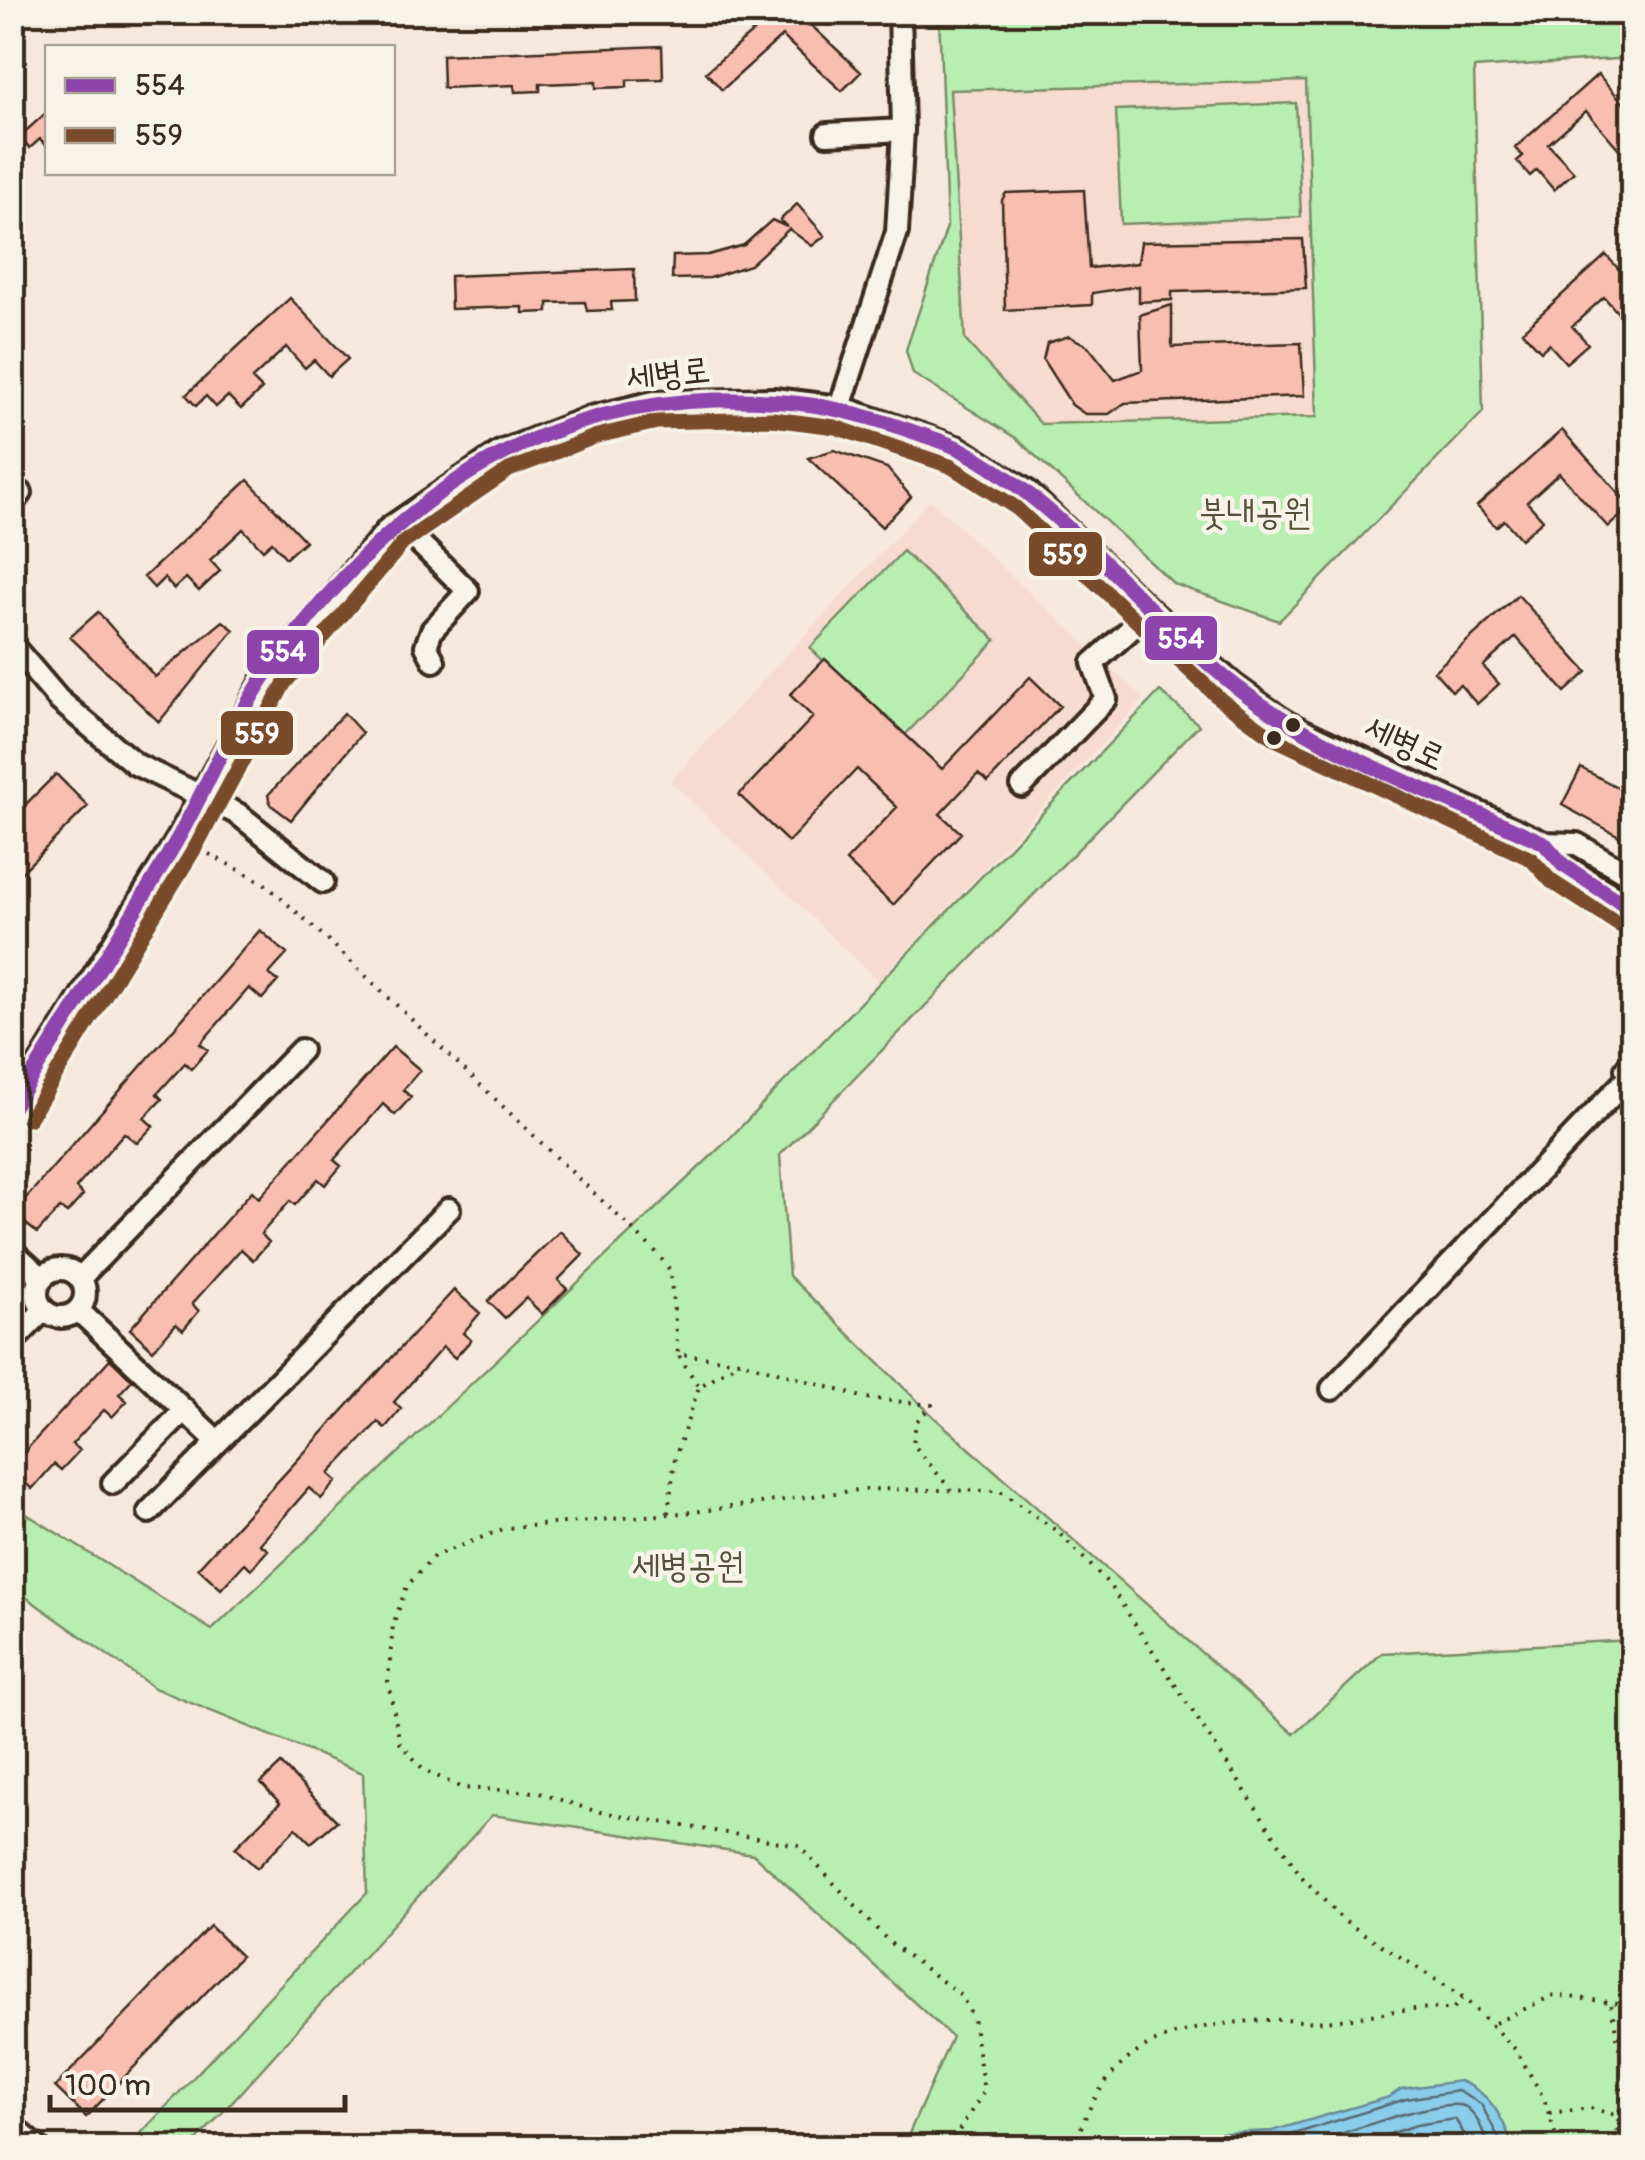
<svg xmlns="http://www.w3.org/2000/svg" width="1645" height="2160" viewBox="0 0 1645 2160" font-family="Pangolin,'Poor Story',sans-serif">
	<rect width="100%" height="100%" fill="#f7e8dd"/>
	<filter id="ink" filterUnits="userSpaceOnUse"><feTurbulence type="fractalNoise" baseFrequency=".01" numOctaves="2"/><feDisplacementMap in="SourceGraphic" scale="20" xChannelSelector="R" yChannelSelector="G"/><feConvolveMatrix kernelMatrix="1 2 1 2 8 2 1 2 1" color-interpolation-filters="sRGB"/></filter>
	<g filter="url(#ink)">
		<!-- built -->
		<path fill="#f7dbd0" d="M1307 80 1317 417 1042 424 965 340 950 90Z
			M930 500 1144 699 878 981 670 781Z"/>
		<!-- green -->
		<path fill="#b8eeb1" stroke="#7a8c68" stroke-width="2.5" fill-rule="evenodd" d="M939 13H1632V58L1474 68 1483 412 1279 621 1174 584 1016 438 913 374 906 350 947 227ZM1306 81 1317 417 1041 424 965 340 950 90Z
			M1296 103 1301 217 1121 224 1116 110Z
			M903 551 996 640 903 737 810 648Z
			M1160 691 1199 725 780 1155 789 1276 935 1418 1294 1734 1382 1653 1632 1640V2147H903L952 2037 753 1854 492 1815 191 2147H128L367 1893 363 1773 154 1688 13 1588 12 1505 212 1630 727 1141Z"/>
		<!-- water -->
		<path fill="#89cdea" stroke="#6a8c98" stroke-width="2.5" d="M1460 2081C1492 2093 1502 2118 1514 2147H1158L1203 2134 1272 2131 1389 2097 1401 2089Z"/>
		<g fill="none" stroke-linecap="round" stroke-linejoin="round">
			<!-- shore -->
			<path stroke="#5a6b70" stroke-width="2.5" d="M1191 2148 1275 2140 1406 2099 1458 2091 1481 2104 1504 2148
				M1297 2148C1327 2140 1444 2094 1466 2107 1478 2115 1484 2135 1490 2148
				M1349 2148 1416 2125 1455 2119 1473 2148"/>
		</g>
		<!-- building -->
		<path fill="#f8beb0" stroke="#3b2a1e" stroke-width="2.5" d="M797 12 861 72 842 91 782 36 722 90 706 72 775 13 785 22Z
			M662 46 663 79 627 80V87L596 88V82L540 84V91L515 92 514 85 443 88 442 55Z
			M1598 74 1632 113V164L1586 111 1548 144 1574 172 1554 190 1537 170 1530 176 1517 161 1523 156 1515 148Z
			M48 111V147L40 139 30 148 19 137Z
			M1084 190 1089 268 1138 263 1141 242 1303 239 1306 288 1172 292V300L1139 302V286L1092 293V305L1005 310 1002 200 1006 193Z
			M797 204 825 236 812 246 789 229 750 265 710 278 672 279 673 256 708 255 744 245 772 220 787 227 780 220Z
			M1606 255 1632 284V329L1604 297 1572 326 1588 344 1566 363 1549 344 1541 351 1522 331Z
			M634 269 635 301 611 302 612 310 587 311 585 302 548 303V312L523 313V307L451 309 450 276Z
			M290 298 348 359 329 376 314 360 305 368 286 347 252 379 262 389 241 409 228 396 216 407 206 396 196 406 186 395Z
			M1172 305V347L1301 343 1304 396 1125 403 1109 414H1085L1072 405 1043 360 1047 343 1069 336 1088 346 1115 380 1142 370 1140 315Z
			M1562 430 1631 507 1608 527 1559 473 1527 502 1543 520 1521 539 1504 520 1496 527 1477 506Z
			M834 450 887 468 911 497 882 527 808 458Z
			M248 480 305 541 286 558 272 542 263 550 243 529 210 560 220 571 199 591 186 578 174 589 164 578 154 588 144 577Z
			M1518 595 1587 672 1565 692 1516 637 1483 666 1499 684 1477 704 1460 685 1452 691 1434 671Z
			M98 612 155 677 223 621 234 630 159 722 70 637Z
			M825 659 942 769 1030 677 1060 706 988 782 978 774 940 814 961 833 893 905 846 861 897 807 857 769 788 842 739 795 813 717 790 695Z
			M344 713 362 733 291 820 271 805 268 795Z
			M1581 768 1632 795V843L1562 805Z
			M56 774 88 806 12 882V818Z
			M260 930 287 954 269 974 278 981 262 999 249 988 200 1044 208 1050 191 1069 185 1063 157 1094 162 1099 144 1118 153 1126 137 1143 124 1133 76 1188 83 1195 67 1213 60 1208 37 1233 13 1213Z
			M393 1047 420 1070 403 1090 411 1097 395 1115 383 1104 334 1160 341 1166 325 1185 318 1179 295 1205 290 1201 261 1234 269 1242 253 1260 241 1249 192 1304 199 1311 183 1330 176 1324 153 1350 130 1329 252 1191 259 1198Z
			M560 1231 583 1255 558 1280 567 1289 542 1314 526 1298 505 1318 488 1301Z
			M454 1290 480 1313 463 1333 471 1340 455 1358 443 1347 394 1402 401 1409 385 1428 378 1422 329 1474 337 1481 321 1499 309 1488 260 1544 268 1550 251 1569 245 1563 221 1589 198 1568Z
			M110 1359 132 1380 119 1394 127 1401 112 1417 104 1410 72 1444 80 1450 61 1470 54 1464 32 1489 12 1471V1465Z
			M281 1764 337 1821 311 1843 296 1828 257 1868 235 1848 280 1803 261 1783Z
			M210 1926 241 1956 86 2117 55 2087Z"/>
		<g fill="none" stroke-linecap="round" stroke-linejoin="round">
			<!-- minor casing -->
			<g stroke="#3b2a1e" stroke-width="28">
				<path id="minor" d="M827 134 903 130
					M840 407 897 232 903 130 900 12
					M12 502 21 493
					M398 522 468 591 432 630 426 646 434 661
					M12 645 59 700 135 764 238 814 323 882
					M1022 786 1106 699 1093 663 1151 611
					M1544 843C1566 880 1601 881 1632 910
					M12 1109 178 838 267 673 389 528 500 452 591 417 654 402 774 399 840 407 959 448 1027 491 1151 611 1234 685 1287 723 1544 843 1577 844 1632 876
					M12 1251 42 1278
					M37 1293a24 24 0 1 1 48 0a24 24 0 1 1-48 0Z
					M80 1278 301 1050
					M78 1310 218 1442 449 1209
					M12 1342 44 1310
					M1332 1389 1628 1078 1626 1069 1632 1061
					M113 1483 185 1410
					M149 1512 218 1442
					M12 2126 38 2148"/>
			</g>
			<!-- path -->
			<path stroke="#3b2a1e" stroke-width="4" stroke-dasharray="2.5 8" stroke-linecap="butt" d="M209 854 264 883 328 940 656 1252 670 1270 678 1354 740 1361 865 1398 932 1405 916 1422 913 1444 951 1490
				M679 1356 699 1387 740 1361
				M668 1513 675 1458 699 1387
				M1611 2005 1624 2073 1615 2148
				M1623 2006 1632 2024
				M1495 2023 1554 1995 1632 2005
				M1549 2113 1590 2108 1616 2115
				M1558 2143H1632
				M948 2148 984 2091 973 2018 961 1995 889 1942 798 1845 595 1811 536 1792 462 1788 424 1770 400 1743 388 1682 393 1625 407 1586 434 1556 506 1528 693 1512 866 1489 1000 1491 1058 1532 1108 1583 1301 1876 1344 1921 1463 1997 1516 2050 1544 2099 1560 2148
				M1074 2148C1106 2044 1167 2026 1268 2020 1288 2019 1309 2023 1330 2021 1372 2017 1409 2004 1452 2010L1463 1997"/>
			<!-- minor -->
			<use href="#minor" stroke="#f7f3e8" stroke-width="20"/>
			<!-- bus-1 casing -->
			<g stroke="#f7f3e8" stroke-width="22">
				<path id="bus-1" d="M12 1108C67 1019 124 931 177 840 208 786 232 723 268 671 381 514 518 405 717 400 791 399 836 405 905 429 924 436 945 441 962 450 1070 508 1142 614 1238 688 1327 756 1442 795 1544 843L1563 865 1632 910"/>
			</g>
			<!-- bus-2 casing -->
			<g stroke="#f7f3e8" stroke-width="22">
				<path id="bus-2" d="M29 1119 195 848 284 684 403 543 509 470 597 436 657 422 773 419 835 427 950 466 1015 507 1221 700 1275 739 1531 859 1551 881 1619 925"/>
			</g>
			<!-- bus-1 -->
			<use href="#bus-1" stroke="#8e44ad" stroke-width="15"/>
			<!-- bus-2 -->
			<use href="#bus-2" stroke="#7a4b2a" stroke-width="15"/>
		</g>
	</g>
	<!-- markers -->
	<g fill="#3b2a1e" stroke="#f7f3e8" stroke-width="4">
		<circle cx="1293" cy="725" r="9"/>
		<circle cx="1274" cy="738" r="9"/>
	</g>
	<g text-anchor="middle" stroke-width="9" stroke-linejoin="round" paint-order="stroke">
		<!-- street labels -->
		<g font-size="35" fill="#3b2a1e" stroke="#f7f3e8">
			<text transform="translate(668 373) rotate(-6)" y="12">세병로</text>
			<text transform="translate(1405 742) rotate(25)" y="12">세병로</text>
		</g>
		<!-- park labels -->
		<g font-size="35" fill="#54513b" stroke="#f7f3e8">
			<text x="1255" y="524">붓내공원</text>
			<text x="688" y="1577">세병공원</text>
		</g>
	</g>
	<g stroke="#f7f3e8" stroke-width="4">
		<rect x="1027" y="530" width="77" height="48" rx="10" fill="#7a4b2a"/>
		<rect x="1143" y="614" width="76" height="48" rx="10" fill="#8e44ad"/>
		<rect x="245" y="628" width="76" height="48" rx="10" fill="#8e44ad"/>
		<rect x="219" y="709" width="76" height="48" rx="10" fill="#7a4b2a"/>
	</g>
	<g font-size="28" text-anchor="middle" font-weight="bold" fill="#fff">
		<text x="1065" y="564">559</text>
		<text x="1181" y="648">554</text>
		<text x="283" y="661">554</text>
		<text x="257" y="743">559</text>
	</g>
	<!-- margin -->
	<rect width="1645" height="2160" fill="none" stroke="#f7f3e8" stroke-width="50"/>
	<rect x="25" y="25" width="1595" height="2110" fill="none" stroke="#3b2a1e" stroke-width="4" filter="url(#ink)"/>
	<!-- legend -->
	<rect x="45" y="45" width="350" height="130" fill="#f7f3e8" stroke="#aca397" stroke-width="2.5"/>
	<rect x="65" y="78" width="50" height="15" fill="#8e44ad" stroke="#aca397" stroke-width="2.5"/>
	<text x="135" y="95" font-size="30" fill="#3b2a1e">554</text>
	<rect x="65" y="128" width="50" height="15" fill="#7a4b2a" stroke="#aca397" stroke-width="2.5"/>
	<text x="135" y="145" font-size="30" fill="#3b2a1e">559</text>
	<!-- scale -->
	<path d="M50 2095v15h295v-15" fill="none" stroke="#3b2a1e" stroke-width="5"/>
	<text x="65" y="2095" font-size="30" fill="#3b2a1e" stroke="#f7f3e8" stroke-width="8" paint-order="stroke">100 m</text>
</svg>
